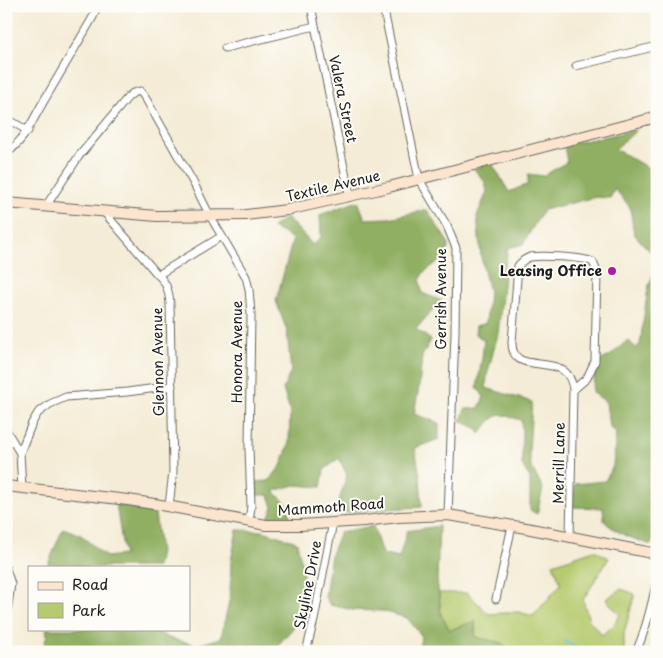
<svg xmlns="http://www.w3.org/2000/svg" width="663" height="658" viewBox="0 0 663 658" font-family="'Playpen Sans',sans-serif">
	<rect width="100%" height="100%" fill="#fdfcf7"/>
	<filter id="ink" filterUnits="userSpaceOnUse"><feTurbulence type="fractalNoise" baseFrequency=".02" numOctaves="2"/><feDisplacementMap in="SourceGraphic" scale="10" xChannelSelector="R" yChannelSelector="G"/><feConvolveMatrix kernelMatrix="1 2 1 2 8 2 1 2 1" color-interpolation-filters="sRGB"/></filter>
	<filter id="wash" filterUnits="userSpaceOnUse"><feTurbulence type="fractalNoise" baseFrequency=".0096" numOctaves="4" result="noise"/><feDisplacementMap in="SourceGraphic" scale="20" xChannelSelector="R" yChannelSelector="G"/><feGaussianBlur stdDeviation="1.12" result="paint"/><feColorMatrix in="noise" values="0 0 0 0 0 0 0 0 0 0 0 0 0 0 0 0 0 1.4 0 .05"/><feComposite in="paint" operator="in"/></filter>
	<g filter="url(#wash)">
		<rect width="100%" height="100%" fill="#f4ecd6"/>
		<!-- green -->
		<path fill="#b6cb6f" stroke="#697446" d="M594 550 609 558 583 600 589 620 602 635 613 626 620 615 606 599 621 589 635 594 624 633V652H513L501 643 475 637V621L450 631 441 615 439 593H467L489 614 518 612 533 616 561 584 553 564Z"/>
		<!-- forest -->
		<path fill="#90af62" stroke="#56663f" d="M637 130 615 149 657 173V259L634 234 630 207 615 189 610 198 596 197 543 210 523 244 508 248 505 265 498 334 487 375 486 388 532 402 529 452 531 467 543 488 537 514 530 510V478L522 465V430L521 420 500 414 491 420 480 434 478 429 461 421 465 409 479 408 484 397 477 387 482 359 484 340 475 334 476 326 486 323 489 292 481 257 477 216 487 192 485 182 474 169 491 162 509 192 528 184V174L543 176 567 162 564 145Z
			M358 201 365 219 389 218 427 210 449 244 446 256 423 273 420 281 422 293 442 301 431 312 416 329 431 340 422 356 419 387 414 414 439 423V439L415 448 420 476 422 507 371 510 335 514 347 475 339 458 324 470 321 487 295 485 274 491 288 505 290 519 267 520 273 507 269 495H256L255 482 269 481 281 466 289 444 290 411 283 389 291 371 287 331 276 301 293 239 272 227 287 218 313 245 321 237 320 215Z
			M657 265V534L651 545C634 539 617 534 604 521L603 508 573 507 575 484 605 481 613 466 616 433 609 427 606 402 592 392 597 362 610 356 628 340 636 348 640 344 648 288Z
			M116 504 155 514 160 552 157 567H47L63 528 81 535 106 557 124 555Z
			M373 526 382 554 399 558 407 531 439 526 437 579 441 615 450 630 475 621V637L501 643 513 652H419L421 635 407 618 382 611 353 610 330 605 325 597 331 554 340 532Z
			M237 530 263 531 297 542 303 571 301 619 278 645 279 652H42L47 635 46 629H154L168 638 197 645 221 638 230 597 231 561Z"/>
		<g fill="none" stroke-linecap="round" stroke-linejoin="round">
			<!-- stream -->
			<path stroke="#59c4d3" stroke-width="2" d="M565 641 584 652"/>
		</g>
	</g>
	<g filter="url(#ink)">
		<g fill="none" stroke-linecap="round" stroke-linejoin="round">
			<!-- street casing -->
			<g stroke="#68655d" stroke-width="9">
				<path id="street" d="M311 6 350 197
					M383 6 419 179 447 226 456 248 455 334 448 515
					M225 48 315 26
					M576 66 657 46
					M6 118 28 131
					M6 154C28 137 34 116 48 94 63 68 78 43 93 17L97 6
					M46 206 79 156 100 131 128 97 133 93 140 91 146 99 194 184 210 216 246 277 249 289 251 314 249 448 251 506 249 522
					M104 212 158 275C167 283 169 292 170 304L173 472 169 506
					M158 275 222 236
					M6 430 20 453 22 488
					M20 453 32 423 38 413 50 404 66 397 127 392 172 386
					M570 537 573 390 587 378 595 361 597 272 593 262C583 257 542 255 530 257 524 259 521 262 518 266L512 342C511 381 569 346 573 390
					M6 569 11 584 6 619
					M496 599 512 526
					M306 652 314 620 333 522
					M636 652C646 630 652 604 657 580"/>
			</g>
			<!-- secondary casing -->
			<g stroke="#68655d" stroke-width="12">
				<path id="secondary" d="M6 203 157 216 246 215 287 210 389 187 657 117
					M6 486 128 500 167 506 266 525H300L364 521 399 517 448 515 526 528 657 554"/>
			</g>
			<!-- street -->
			<use href="#street" stroke="#fff" stroke-width="7"/>
			<!-- secondary -->
			<use href="#secondary" stroke="#fbe5cf" stroke-width="10"/>
		</g>
	</g>
	<!-- markers -->
	<circle fill="#b5179e" stroke="#fdfcf7" stroke-width="2" cx="612" cy="271" r="5"/>
	<g text-anchor="middle" stroke-width="4" stroke-linejoin="round" paint-order="stroke">
		<!-- street labels -->
		<g font-size="14" fill="#1c1c1c" stroke="#fdfcf7">
			<text transform="translate(343 99) rotate(78)" y="5">Valera Street</text>
			<text transform="translate(333 186) rotate(-13)" y="5">Textile Avenue</text>
			<text transform="translate(441 299) rotate(-90)" y="5">Gerrish Avenue</text>
			<text transform="translate(237 352) rotate(-90)" y="5">Honora Avenue</text>
			<text transform="translate(158 362) rotate(-91)" y="5">Glennon Avenue</text>
			<text transform="translate(559 463) rotate(-89)" y="5">Merrill Lane</text>
			<text transform="translate(331 507) rotate(-4)" y="5">Mammoth Road</text>
			<text transform="translate(308 585) rotate(-79)" y="5">Skyline Drive</text>
		</g>
		<!-- poi labels -->
		<g font-size="14" font-weight="bold" fill="#1c1c1c" stroke="#fdfcf7" text-anchor="end">
			<text x="602" y="276">Leasing Office</text>
		</g>
	</g>
	<!-- margin -->
	<rect width="663" height="658" fill="none" stroke="#fdfcf7" stroke-width="25"/>
	<!-- legend -->
	<rect x="28" y="566" width="162" height="65" fill="#fdfcf7" stroke="#a3a29f"/>
	<rect x="38" y="582" width="25" height="8" fill="#fbe5cf" stroke="#a3a29f"/>
	<text x="72" y="590" font-size="15" fill="#1c1c1c">Road</text>
	<rect x="38" y="603" width="25" height="15" fill="#b6cb6f" stroke="#a3a29f"/>
	<text x="72" y="616" font-size="15" fill="#1c1c1c">Park</text>
</svg>
